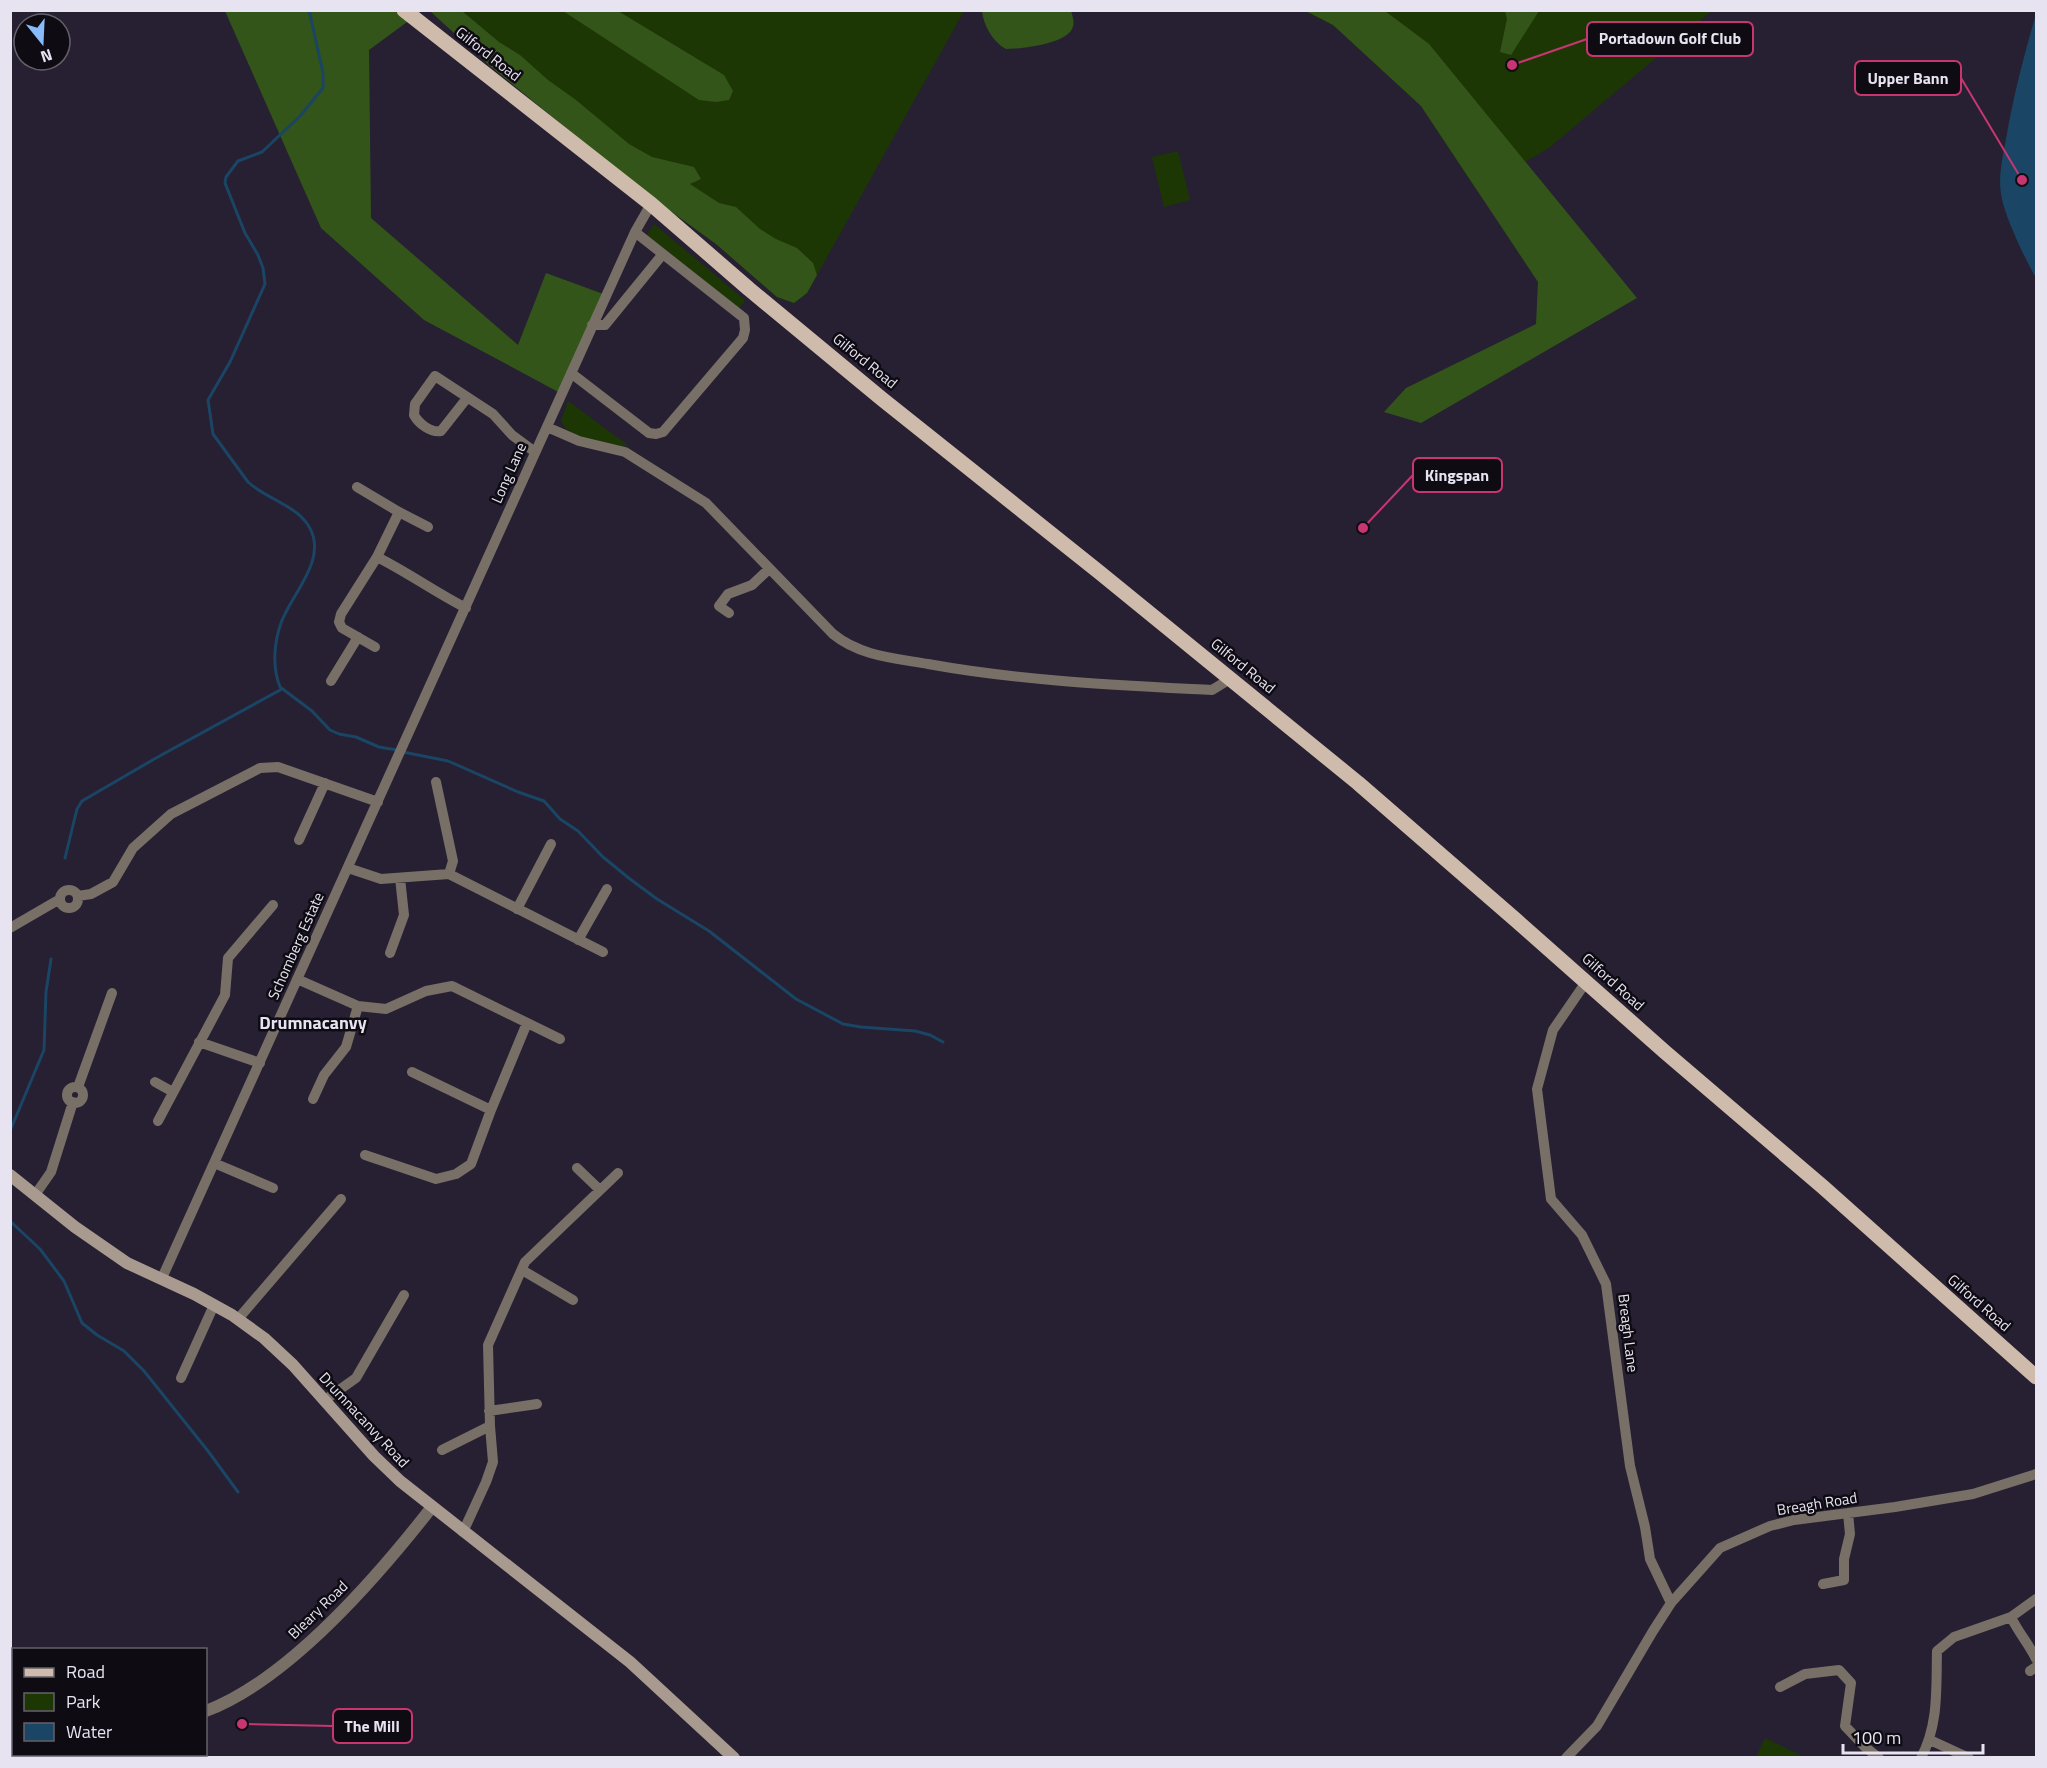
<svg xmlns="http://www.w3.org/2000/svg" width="2047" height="1768" viewBox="0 0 2047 1768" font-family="'Titillium Web',sans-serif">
	<rect width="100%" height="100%" fill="#262032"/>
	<!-- green -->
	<path fill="#1d3704" d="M430 11H964L807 293 794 303 777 297 716 244 671 211Z
		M1304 11H1712L1550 147 1477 191 1421 106 1333 25Z
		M1178 151 1190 200 1164 207 1152 157Z
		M654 224 745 300 738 310 646 237Z
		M568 401 629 446C611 447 565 437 561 421Z
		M1765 1738 1804 1757H1756Z"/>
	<!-- forest -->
	<path fill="#335519" d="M982 10 1071 11C1073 17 1075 23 1072 29 1065 44 1021 49 1006 49 993 42 983 25 982 10Z
		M225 11H422L369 50 371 218 518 345 546 273 606 295 562 394 424 320 321 228Z
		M430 11H462L499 42 520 55 548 80 576 100 629 144 652 157 694 167 701 179 690 184 719 203 736 207 760 229 776 239 797 248 813 263 817 275 807 293 794 303 777 297 716 244 647 194 490 66Z
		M563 11H618L724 75 733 91 729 100 716 102 699 100Z
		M1306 11H1385L1429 44 1637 298 1421 423 1384 412 1406 388 1536 324 1538 282 1421 106 1333 25Z
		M1505 11H1539L1511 55 1500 52 1507 19Z"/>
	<!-- water -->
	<path fill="#1a4564" d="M2036 14V278C2025 259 2004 215 2001 194 1998 176 2003 156 2006 139 2013 97 2024 55 2036 14Z"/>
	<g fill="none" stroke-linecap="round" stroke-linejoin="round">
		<!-- stream -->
		<path stroke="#1a4564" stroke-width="3" d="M309 10 323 73V88L300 116 262 152 238 161 226 177 225 183 245 233 258 255 263 268 265 284 230 362 208 400 213 434 248 482C265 498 295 505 308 525 330 558 291 594 281 623 274 643 272 667 280 687L312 711 330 730 339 734 356 737 379 747 397 750
			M403 752 448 761 518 792 544 801 560 819 578 831 603 857 630 879 657 899 709 931 796 999 843 1024 861 1027 915 1031 930 1035 943 1042
			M65 858 77 809 82 801 156 758 282 689
			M10 1131 44 1050 46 992 51 959
			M10 1221 40 1249 64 1281 82 1323 97 1335 124 1351 144 1371 208 1451 238 1492"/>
		<!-- minor -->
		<path stroke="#786f67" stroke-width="10" d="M592 325H605L662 255
			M571 373 649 433 656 434 663 432 743 338 745 330 744 318 635 232
			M467 398 441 431C431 433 419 424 414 415L415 404 435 376 493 414 512 435 535 452
			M547 427 579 441 625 452 706 503 833 634C860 656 894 658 928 664 1022 681 1117 685 1212 690L1230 679
			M357 487 399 512
			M428 527 399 512 377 557C407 572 435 592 466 608
			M729 613 719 606 728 594 752 585 769 569
			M375 647 342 628 339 622 341 614 377 557
			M331 681 358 637
			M436 782 453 861 449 874
			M299 840 325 783
			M348 868 381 879 449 874 603 952
			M60 899a9 9 0 1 1 18 0a9 9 0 1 1-18 0Z
			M78 896 91 894 113 882 133 848 171 814 260 768 278 767 378 802
			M517 909 551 844
			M10 928 60 899
			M578 940 607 889
			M390 953 404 915 400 878
			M297 979 358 1006 386 1009 426 991 452 986 560 1039
			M1586 982 1553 1030 1537 1089 1546 1160 1551 1199 1582 1235 1606 1284 1630 1466 1645 1527 1650 1559 1671 1603
			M199 1042 260 1063
			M412 1072 491 1110
			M155 1082 173 1092
			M78 1087 112 993
			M67 1095a8 8 0 1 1 16 0a8 8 0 1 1-16 0Z
			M313 1099 324 1075 346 1047 358 1006
			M158 1121 225 995 228 958 273 905
			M365 1155 436 1179 456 1174 471 1164 491 1110 527 1023
			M214 1163 273 1188
			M577 1168 600 1190
			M35 1195 51 1172 73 1102
			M522 1270 573 1300
			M162 1278 635 232 651 204
			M238 1319 341 1199
			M181 1378 214 1305
			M325 1400 356 1378 404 1295
			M489 1411 537 1404
			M442 1450 490 1426
			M463 1532 486 1482 493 1462 490 1426 488 1345 525 1262 618 1173
			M1823 1584 1844 1580V1559L1850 1534 1848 1513
			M2011 1617C2018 1632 2029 1644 2036 1659
			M2030 1671 2036 1667
			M1780 1687 1805 1674 1839 1670 1851 1683 1845 1726 1865 1747 1879 1758
			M1930 1740 1969 1758
			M1566 1758 1597 1726 1653 1631 1671 1603 1720 1548 1770 1526 1794 1520 1895 1507 1973 1494 2036 1474
			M1921 1758C1939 1724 1936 1688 1937 1651L1954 1637 2011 1617 2036 1599"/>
		<!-- tertiary -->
		<path stroke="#786f67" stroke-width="12" d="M206 1711C288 1680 378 1576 432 1507
			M10 1740H14"/>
		<!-- secondary -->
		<path stroke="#a89a8e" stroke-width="12" d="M10 1175 75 1227 127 1263 194 1294 232 1315 264 1338 293 1365 374 1456 400 1481 630 1662 734 1758"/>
		<!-- primary -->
		<path stroke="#cebbab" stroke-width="15" d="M404 10 651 204 749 289 882 399 1099 572 1358 783 1517 921 1665 1052 1823 1187 2036 1377"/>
	</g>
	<g text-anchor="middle" stroke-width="5" stroke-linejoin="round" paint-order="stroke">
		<!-- street labels -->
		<g font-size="15" fill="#e7e3f0" stroke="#0e0b13">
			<text transform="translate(488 54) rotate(38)" y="5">Gilford Road</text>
			<text transform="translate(865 361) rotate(39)" y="5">Gilford Road</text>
			<text transform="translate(509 473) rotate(-66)" y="5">Long Lane</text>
			<text transform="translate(1243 666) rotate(39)" y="5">Gilford Road</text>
			<text transform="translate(296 946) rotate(-66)" y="5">Schomberg Estate</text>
			<text transform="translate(1613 982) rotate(42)" y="5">Gilford Road</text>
			<text transform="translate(1979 1303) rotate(41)" y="5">Gilford Road</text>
			<text transform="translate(1628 1333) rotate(83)" y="5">Breagh Lane</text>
			<text transform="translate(364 1420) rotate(47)" y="5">Drumnacanvy Road</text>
			<text transform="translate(1817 1504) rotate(-9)" y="5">Breagh Road</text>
			<text transform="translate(318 1610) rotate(-44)" y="5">Bleary Road</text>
		</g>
		<!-- quarter labels -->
		<g font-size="18" font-weight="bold" fill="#e7e3f0" stroke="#0e0b13">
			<text x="313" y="1029">Drumnacanvy</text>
		</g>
	</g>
	<!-- callouts -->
	<path fill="none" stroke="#c83671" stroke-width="2" d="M1512 65L1587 39M2022 180L1961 78M1363 528L1413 475M242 1724L333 1726"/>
	<g fill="#c83671" stroke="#0e0b13" stroke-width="2">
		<circle cx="1512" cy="65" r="6"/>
		<circle cx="2022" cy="180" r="6"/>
		<circle cx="1363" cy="528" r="6"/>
		<circle cx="242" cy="1724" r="6"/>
	</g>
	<g fill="#0e0b13" stroke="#c83671" stroke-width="2">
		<rect x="1587" y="22" width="166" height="34" rx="6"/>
		<rect x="1855" y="61" width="106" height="34" rx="6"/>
		<rect x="1413" y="458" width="89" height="34" rx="6"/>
		<rect x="333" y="1709" width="79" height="34" rx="6"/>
	</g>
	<g font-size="16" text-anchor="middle" font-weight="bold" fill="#e7e3f0">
		<text x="1670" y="44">Portadown Golf Club</text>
		<text x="1908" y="84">Upper Bann</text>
		<text x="1457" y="481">Kingspan</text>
		<text x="372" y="1732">The Mill</text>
	</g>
	<!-- border -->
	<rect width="2047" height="1768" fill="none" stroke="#e7e3f0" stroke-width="24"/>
	<!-- legend -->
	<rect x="12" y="1648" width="195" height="108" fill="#0e0b13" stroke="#65616b" stroke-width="1.5"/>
	<rect x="24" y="1668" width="30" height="9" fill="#cebbab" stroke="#65616b" stroke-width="1.5"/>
	<text x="66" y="1678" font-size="18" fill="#e7e3f0">Road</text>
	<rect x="24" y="1693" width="30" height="18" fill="#1d3704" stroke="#65616b" stroke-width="1.5"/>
	<text x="66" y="1708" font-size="18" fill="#e7e3f0">Park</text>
	<rect x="24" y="1723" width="30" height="18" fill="#1a4564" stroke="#65616b" stroke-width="1.5"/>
	<text x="66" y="1738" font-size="18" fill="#e7e3f0">Water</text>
	<!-- north arrow -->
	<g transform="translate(42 42) rotate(162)"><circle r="28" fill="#0e0b13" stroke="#65616b" stroke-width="1.5"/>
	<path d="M0-4.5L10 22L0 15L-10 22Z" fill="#87bbfb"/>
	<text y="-9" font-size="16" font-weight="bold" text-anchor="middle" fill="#e7e3f0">N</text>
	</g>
	<!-- scale -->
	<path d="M1843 1744v9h140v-9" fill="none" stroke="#e7e3f0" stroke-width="3"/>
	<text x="1852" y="1744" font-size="18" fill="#e7e3f0" stroke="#0e0b13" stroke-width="4.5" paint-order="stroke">100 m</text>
</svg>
